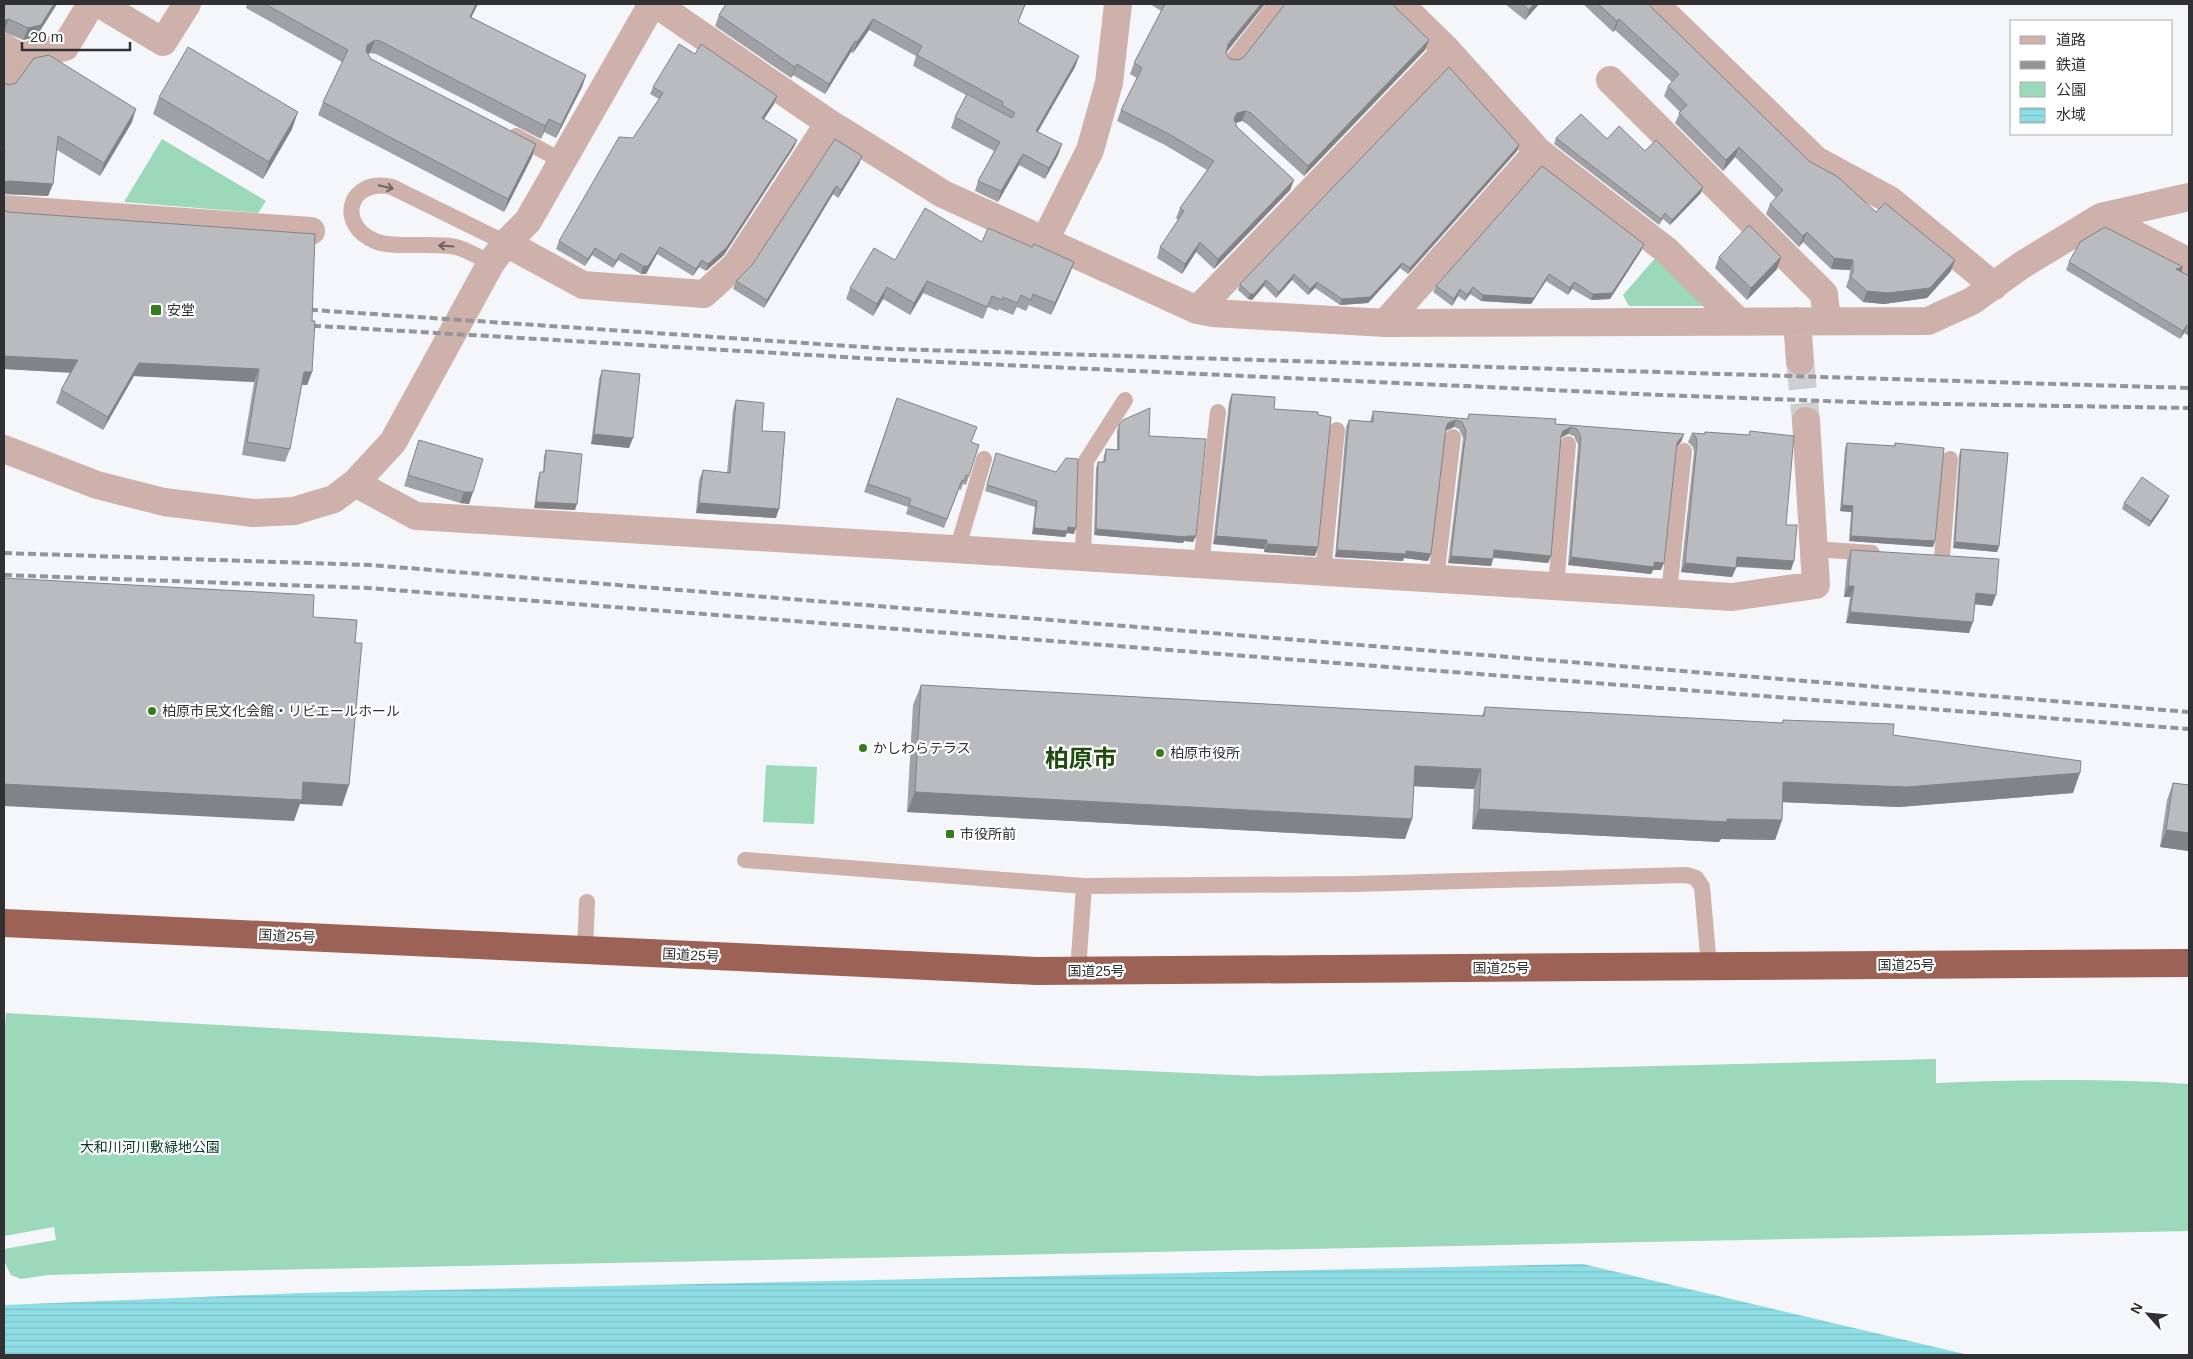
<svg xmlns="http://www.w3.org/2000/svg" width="2193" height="1359" viewBox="0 0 2193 1359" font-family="Helvetica,'Noto Sans JP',sans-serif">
	<defs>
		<pattern id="water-rules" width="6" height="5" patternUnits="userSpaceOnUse" patternTransform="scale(1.25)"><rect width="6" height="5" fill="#8fdee6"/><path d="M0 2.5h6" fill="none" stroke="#7cbfc6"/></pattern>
	</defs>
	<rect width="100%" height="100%" fill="#f4f6fa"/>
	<!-- green -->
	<path fill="#9cd8ba" d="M162 139 266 201 258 213 124 202Z
		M1657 256 1707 298 1703 306H1629L1623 295Z
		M766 765 817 767 814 824 763 822Z
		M6 1013 631 1048 1256 1076 1936 1059V1083C2021 1080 2104 1078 2189 1084V1231L119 1273 48 1275 21 1279 11 1275 4 1261V1249L56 1240 54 1227 4 1236V1037Z"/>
	<!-- water -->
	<path fill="url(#water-rules)" d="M1583 1264 1969 1355H4V1305L301 1293Z"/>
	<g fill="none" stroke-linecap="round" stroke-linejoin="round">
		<!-- street-tunnel -->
		<path stroke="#cdcfd2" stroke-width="28" stroke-dasharray="28 14" stroke-linecap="butt" d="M1800 361 1806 421"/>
		<!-- lane -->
		<path stroke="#ceb1aa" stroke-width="16" d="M1232 61 1276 4
			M516 136 562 161
			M491 263C480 258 468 250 456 247 436 242 392 249 375 241 336 225 348 177 392 187L506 243
			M1814 549 1872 553
			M957 550 984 459
			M1083 557 1086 461 1125 400
			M1942 557 1950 459
			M1201 565 1218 412
			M1323 572 1337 430
			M1436 579 1453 437
			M1556 586 1568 444
			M1669 593 1684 451
			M745 860 1084 886 1355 884 1686 875 1696 878 1702 887 1709 966
			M585 950 587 902
			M1078 971 1084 886"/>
		<!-- street -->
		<path stroke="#ceb1aa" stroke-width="28" d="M100 4 163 42 187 4
			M656 4 829 123 943 194 1197 310 1213 313 1385 323 1928 321 1972 301 2022 265 2101 217 2189 197
			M1655 4 1816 160 1890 200 1994 286
			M4 47 20 57 65 47 91 4
			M1447 50 1538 151 1666 250 1738 321
			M1610 80 1824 294 1827 321
			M4 82 20 57
			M4 209 311 231
			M2101 217 2189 262
			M1045 240 1090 150 1109 83 1118 4
			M506 243 583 285 704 294 736 265 829 123
			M1197 310 1447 50 1400 4
			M1797 321 1800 361
			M1385 323 1538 151
			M4 449 97 485 164 502 253 513 294 511 334 499 355 483 393 442 491 263 506 243 528 221 652 4
			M355 483 416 516 1732 597 1816 585 1806 421"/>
		<!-- highway -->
		<path stroke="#9c6255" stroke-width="28" d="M4 923 1037 971 2189 963"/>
		<!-- rail -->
		<path stroke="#949598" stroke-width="4" stroke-dasharray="8 4" stroke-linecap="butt" d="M298 309 893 349 2189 388
			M301 325 895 360 1660 395 1882 403 2189 408
			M4 553 370 565 2189 712
			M4 575 368 588 2189 729"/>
	</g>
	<!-- wall -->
	<path fill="#a0a1a4" d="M4 4H57L36 37 23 40 4 32Z
		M247 4H478L471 17 586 75 582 87 556 138 544 132 541 139 376 54 370 53 368 54 371 59 536 144 532 157 504 212 318 115 323 102 342 62 246 8Z
		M726 4H1026L1018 22 1079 56 1075 67 1038 132 1062 144 1058 155 1045 179 1019 165 998 202 975 191 978 181 994 151 951 128 955 117 966 95 913 66 916 56 869 30 853 53 851 52 825 94 793 75 791 78 715 26 719 15Z
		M1150 4H1265L1227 52 1226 54 1230 59 1239 60 1425 50 1304 176 1247 124 1242 121 1235 123 1237 127 1294 180 1290 190 1214 269 1196 252 1182 274 1157 258 1160 247 1178 220 1176 218 1180 208 1207 170 1165 145 1117 121 1121 110 1137 78 1130 74 1134 63 1161 11Z
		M1505 4H1539L1525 20Z
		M1583 4H1648L1809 161 1876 212 1951 271 1927 298 1884 304 1863 302 1846 287 1849 278 1850 270 1831 269 1803 242 1799 247 1766 214 1770 204 1776 198 1735 157 1723 171 1675 123 1680 112 1664 96 1668 86 1672 82 1615 30 1613 32Z
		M695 54 777 96 774 104 764 119 797 140 794 147 724 255 706 271 699 267 693 276 657 254 646 274H641L618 260 613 268 592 255 585 266 556 249 559 241 633 138 659 99 650 94 653 87Z
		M4 83 132 122 100 176 57 150 53 184 48 196 4 194Z
		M159 97 292 129 263 179 153 114Z
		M1556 138 1607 139 1645 151 1701 193 1670 225 1663 219 1659 225 1554 144Z
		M1519 145 1517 151 1408 274 1400 268 1368 303 1340 305 1315 288 1308 295 1292 280 1276 298 1264 286 1252 300 1248 299 1238 290 1240 284Z
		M862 156 859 164 838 198 833 194 764 308 733 289 736 281Z
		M4 210 312 321V372L307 385H302L290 449 285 462 242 455 254 382 134 376 103 430 56 403 61 390 70 372 4 369Z
		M982 242 1032 247 1074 262 1070 273 1051 315 1029 305 1026 311 1017 307 1013 315 999 309 998 311 988 307 983 319 923 293 910 315 883 299 873 316 846 299 850 288 895 260Z
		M1644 244 1641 251 1610 299 1591 300 1572 289 1568 295 1546 281 1531 304 1481 301 1470 294 1465 301 1458 296 1452 306 1433 292 1436 286Z
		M1719 257 1777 269 1747 300 1715 268Z
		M2069 262 2183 267 2181 272 2189 276V336L2184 333 2180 339 2066 270Z
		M602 370 629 448 591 444 599 379Z
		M1232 394 1274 409 1315 556 1264 552V549L1213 544 1229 402Z
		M897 398 969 476 966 485 963 484 961 490 959 489 944 528 906 514 908 507 864 492Z
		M736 400 762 431 776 518 696 513 699 480 703 470 727 473 733 410Z
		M1373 411 1467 419 1469 414 1555 424 1684 434 1681 442 1676 447 1661 570H1653L1651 574 1568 565 1578 445 1574 436 1568 434 1561 438 1551 556 1548 563 1493 558 1491 566 1448 563 1463 438 1459 429 1454 427 1446 431 1431 554 1428 561 1404 558 1403 561 1335 557 1346 427 1349 420 1370 422Z
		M1119 425 1149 436 1196 536 1193 542 1184 541 1183 543 1094 535 1096 468 1098 462H1103L1104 455 1106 449 1117 450V431Z
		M1750 431 1786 525 1791 570 1736 567 1732 577 1681 572 1694 452 1693 447 1688 442 1692 433 1704 434 1705 432 1749 435Z
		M419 440 483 459 469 504 460 503 404 486Z
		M1847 443 1894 446 1895 443 1933 547 1849 541 1851 512 1840 511 1845 448Z
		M1961 449 1999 546 1997 552 1953 548 1959 455Z
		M546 450 575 510 534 508 538 478 540 472H543L544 456Z
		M996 453 1074 534 1067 533 1065 537 1032 534 1035 507 985 491Z
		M2169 496 2167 501 2149 527 2122 509 2124 503Z
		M1851 550 1992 606 1975 604 1969 633 1846 623 1850 597H1844L1847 561Z
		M921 685 1482 716 1485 707 1782 723 1783 720 1893 735 2073 793 1899 807 1782 802V820L1775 840 1721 839 1719 842 1472 829 1474 789 1414 786 1412 819 1405 839 907 812 913 705Z
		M2173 783 2189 785V851L2160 847 2167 800Z"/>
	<!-- shaded-wall -->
	<path fill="#828386" d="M54 4H57L36 37 23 40 28 28Z
		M476 4H478L465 30 470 17Z
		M1261 4H1265L1224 55 1228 44Z
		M1534 4H1539L1525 20 1529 10Z
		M9 19 4 31V32V20Z
		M873 19 869 30 853 53 857 42Z
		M1619 19 1615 30 1613 32 1617 21Z
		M375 40 370 53 362 58 367 45Z
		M1429 40 1425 50 1304 176 1308 166Z
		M855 41 851 52 825 94 829 84Z
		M1079 56 1075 67 1032 141 1036 131Z
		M797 64 793 75 791 78 795 67Z
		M586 75 582 87 556 138 561 125Z
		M777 96 774 104 760 125 762 118Z
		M136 109 132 122 100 176 104 163Z
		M1246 111 1242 121 1233 124 1234 119 1237 113Z
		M298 112 292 129 263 179 269 162Z
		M549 119 544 132 541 139 545 126Z
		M797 140 794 147 724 255 706 271 708 264Z
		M536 144 532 157 504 212 508 199Z
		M1062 144 1058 155 1045 179 1049 168Z
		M1519 145 1517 151 1408 274 1410 268Z
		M1739 147 1735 157 1723 171 1726 160Z
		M1023 154 1019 165 998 202 1001 191Z
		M862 156 859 164 838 198 841 190Z
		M1294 180 1290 190 1214 269 1218 259Z
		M10 181 53 184 48 196 4 194V182Z
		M836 186 833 194 764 308 767 300Z
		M1703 187 1701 193 1670 225 1672 220Z
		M1807 232 1803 242 1799 247 1803 236Z
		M1200 242 1196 252 1182 274 1185 264Z
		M1644 244 1641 251 1610 299 1591 300 1593 294Z
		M660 247 657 254 646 274H641L643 266Z
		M595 248 592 255 585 266 588 259Z
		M621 253 618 260 613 268 616 261Z
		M1781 257 1777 269 1747 300 1751 288Z
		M1834 258 1853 260 1850 270 1831 269Z
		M702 260 699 267 693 276 696 269Z
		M1955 260 1951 271 1927 298 1884 304 1863 302 1867 291Z
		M1074 262 1070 273 1051 315 1055 303Z
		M1402 263 1400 268 1368 303 1340 305 1342 299Z
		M2183 267 2180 276 2176 269Z
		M1294 274 1292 280 1276 298 1279 292Z
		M1549 274 1546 281 1531 304 1481 301 1483 295Z
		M1266 280 1264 286 1252 300 1248 299 1250 294Z
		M927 281 923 293 910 315 914 303Z
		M1317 282 1315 288 1308 295 1310 289Z
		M1574 282 1572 289 1568 295 1570 288Z
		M887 287 883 299 873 316 877 304Z
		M1473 287 1470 294 1465 301 1467 295Z
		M1460 289 1458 296 1452 306 1454 299Z
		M2187 325 2184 333 2180 339 2183 331Z
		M4 356 78 360 73 373 4 369Z
		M139 363 259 369 254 382 134 376 103 430 108 417Z
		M304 372H312L307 385 299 384Z
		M1456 420 1454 427 1445 431 1448 423Z
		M1571 427 1568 434 1560 438 1563 431Z
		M594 434 633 438 629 448 591 444Z
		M1684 434 1681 442 1674 450 1677 443Z
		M464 492H473L469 504 460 503Z
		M2169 496 2167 501 2149 527 2151 521Z
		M536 502 577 504 575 510 534 508Z
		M699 503 779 509 776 518 696 513Z
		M1842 505 1853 506 1851 512 1840 511Z
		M1068 527 1076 528 1074 534 1067 533 1065 537 1032 534 1034 528Z
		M1096 529 1196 536 1193 542 1184 541 1183 543 1094 535Z
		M1216 536 1267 540 1264 549 1213 544Z
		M1851 536 1935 541 1933 547 1849 541Z
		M1955 542 1999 546 1997 552 1953 548Z
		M1267 544 1318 547 1315 556 1264 552Z
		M1337 550 1406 551 1431 554 1428 561 1404 558 1403 561 1335 557Z
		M1494 550 1551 556 1548 563 1492 557Z
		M1451 556 1493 559 1491 566 1448 563Z
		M1571 557 1654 562 1664 563 1661 570H1653L1651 574 1568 565Z
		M1737 557 1794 561 1791 570 1733 566Z
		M1685 563 1736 568 1732 577 1681 572Z
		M1848 586H1854L1850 597H1844Z
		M1976 593 1996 595 1992 606 1972 604Z
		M1850 612 1973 622 1969 633 1846 623Z
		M1415 766 1481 769 1474 789 1408 786Z
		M2080 773 2073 793 1899 807 1775 802 1783 782Z
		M303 782 349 785 342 806 300 804 294 821 4 806V784Z
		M915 792 1412 819 1405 839 907 812Z
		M1479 809 1727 819 1782 820 1775 840 1721 839 1719 842 1472 829Z
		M2166 830 2189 833V851L2160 847Z"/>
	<!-- building -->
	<path fill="#babbbf" stroke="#828386" d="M4 4H54L41 25 28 28 9 19 4 20Z
		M265 4H476L470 17 586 75 561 125 549 119 545 126 380 41 375 40 367 45 366 51 371 59 536 144 508 199 323 102 348 50Z
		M726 4H1025L1018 22 1079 56 1036 131 1062 144 1049 168 1023 154 1001 191 978 181 1000 142 955 117 967 94 1012 118 1015 113 1002 105 1003 102 917 55 922 46 873 19 857 42 855 41 829 84 797 64 795 67 719 15Z
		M1165 4H1261L1228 44 1226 54 1230 59 1239 60 1244 57 1285 4H1392L1429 40 1308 166 1251 113 1246 111 1237 113 1234 119 1237 127 1294 180 1218 259 1200 242 1185 264 1160 247 1184 211 1180 208 1214 161 1169 134 1121 110 1142 68 1134 63Z
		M1522 4H1534L1529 10Z
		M1598 4H1648L1809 161 1838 177 1876 212 1885 203 1955 260 1930 288 1888 293 1867 291 1850 276 1853 273V260L1834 258 1807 232 1803 236 1770 204 1783 190 1739 147 1726 160 1679 113 1687 105 1668 86 1679 74 1619 19 1617 21Z
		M679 44 695 54 701 44 777 96 762 118 797 140 727 247 708 264 702 260 696 269 660 247 648 266H643L621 253 616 261 595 248 588 259 559 241 619 137 633 138 663 93 653 87Z
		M188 47 298 112 269 162 159 97Z
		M49 55 136 109 104 163 58 136 53 184 10 181 4 182V159L5 150 4 149V83L8 85 16 83 34 58Z
		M1449 67 1519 145 1410 268 1402 263 1370 297 1342 299 1317 282 1310 289 1294 274 1279 292 1266 280 1254 294H1250L1240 284Z
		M1581 114 1607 139 1619 126 1645 151 1656 140 1703 187 1672 220 1665 213 1661 219 1556 138Z
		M835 139 862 156 841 190 836 186 767 300 736 281 752 265Z
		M1542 166 1644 244 1612 293 1593 294 1574 282 1570 288 1549 274 1534 298 1483 295 1473 287 1467 295 1460 289 1454 299 1436 286Z
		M925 208 982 242 988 228 1032 247 1034 244 1074 262 1055 303 1033 294 1031 300 1021 295 1017 303 1003 297 1002 300 992 296 987 307 927 281 914 303 887 287 877 304 850 288 874 248 895 260Z
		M4 210 8 212 315 234 312 321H315L312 372H304L290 449 247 442 259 369 139 363 108 417 61 390 78 360 4 356Z
		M1749 225 1781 257 1751 288 1719 257Z
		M2105 227 2183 267 2176 269 2189 276V326L2187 325 2183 331 2069 262 2080 242Z
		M602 370 640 374 633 438 594 434Z
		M1232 394 1275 397 1274 409 1318 412V415L1331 417 1318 547 1267 544V540L1216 536Z
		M897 398 977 427 971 442 979 445 969 476 966 475 964 481 962 480 947 519 909 505 911 499 868 484Z
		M736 400 764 403 762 431 785 432 779 509 699 503 703 470 730 473Z
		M1150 408 1149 436 1206 439 1196 536H1186V537L1096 529 1098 462H1105L1106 449 1119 450V425L1123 420Z
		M1373 411 1468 419 1469 414 1556 419 1555 424 1684 434 1677 443 1664 563 1654 562V567L1571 557 1581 437 1577 429 1571 427 1563 431 1561 436 1551 556 1494 550 1493 559 1451 556 1466 431 1462 422 1456 420 1448 423 1446 428 1431 554 1406 551V554L1337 550 1349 420 1373 422Z
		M1750 431 1794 436 1786 525H1797L1794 561 1737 557 1736 568 1685 563 1697 443 1696 437 1692 433 1705 434V432L1749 435Z
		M419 440 483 459 473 492H464L408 475Z
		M1847 443 1895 446V443L1944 448 1935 541 1851 536 1853 506 1842 505Z
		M1961 449 2008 453 1999 546 1955 542Z
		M546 450 582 454 577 504 536 502 540 472H544Z
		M996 453 1056 472 1066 458 1078 459 1076 528 1068 527 1067 531 1034 528 1037 501 987 485Z
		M2142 477 2169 496 2151 521 2124 503Z
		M1851 550 1999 559 1996 595 1976 593 1973 622 1850 612 1854 586H1848Z
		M4 578 314 595 313 617 357 620 355 643H362L349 785 303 782 302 800 4 784Z
		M921 685 1484 716 1485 707 1783 723V720L1894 724 1893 735 2081 761 2080 773 1907 787 1783 782 1782 820 1727 819V822L1479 809 1481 769 1415 766 1412 819 915 792Z
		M2173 783 2189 785V833L2166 830Z"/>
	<!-- one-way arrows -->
	<defs><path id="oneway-shaft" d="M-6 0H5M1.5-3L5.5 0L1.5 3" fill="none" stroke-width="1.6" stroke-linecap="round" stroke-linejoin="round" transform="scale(1.25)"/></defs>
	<g stroke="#706463">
		<use href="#oneway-shaft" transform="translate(386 187) rotate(14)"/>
		<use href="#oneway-shaft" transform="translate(446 246) rotate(-176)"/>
	</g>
	<!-- markers -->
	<g fill="#367b1d" stroke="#fff" stroke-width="2">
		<rect x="150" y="304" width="12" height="12" rx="2.5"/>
		<circle cx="152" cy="711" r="5"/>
		<circle cx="863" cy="748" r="5"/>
		<circle cx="1160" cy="753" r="5"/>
		<rect x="945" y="829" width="10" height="10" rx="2.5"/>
	</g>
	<g text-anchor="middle" stroke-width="4.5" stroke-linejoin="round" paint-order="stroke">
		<!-- poi labels -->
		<g font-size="14" fill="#313133" stroke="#fff" text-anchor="start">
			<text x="167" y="315">安堂</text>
			<text x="162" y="716">柏原市民文化会館・リビエールホール</text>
			<text x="873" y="753">かしわらテラス</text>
			<text x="1170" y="758">柏原市役所</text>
			<text x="960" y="839">市役所前</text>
		</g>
		<!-- street labels -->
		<g font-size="14" fill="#313133" stroke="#fff">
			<text transform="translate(287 936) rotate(3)" y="5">国道25号</text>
			<text transform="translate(691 955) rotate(3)" y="5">国道25号</text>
			<text x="1906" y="970">国道25号</text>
			<text x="1501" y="973">国道25号</text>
			<text x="1096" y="976">国道25号</text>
		</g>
		<!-- park labels -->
		<g font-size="14" fill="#013824" stroke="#fff">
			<text x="150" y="1152">大和川河川敷緑地公園</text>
		</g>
		<!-- town labels -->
		<g font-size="24" font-weight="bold" fill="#204c11" stroke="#fff">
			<text x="1081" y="767">柏原市</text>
		</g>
	</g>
	<!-- border -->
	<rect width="2193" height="1359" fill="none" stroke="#313133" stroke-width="10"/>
	<!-- legend -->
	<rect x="2010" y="20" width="162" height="115" fill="#ffffff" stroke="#adadad"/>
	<rect x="2020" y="36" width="25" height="8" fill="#ceb1aa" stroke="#adadad"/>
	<text x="2056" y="45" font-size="15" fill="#313133">道路</text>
	<rect x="2020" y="61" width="25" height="8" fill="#949598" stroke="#adadad"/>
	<text x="2056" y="70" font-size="15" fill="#313133">鉄道</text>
	<rect x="2020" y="82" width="25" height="15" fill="#9cd8ba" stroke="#adadad"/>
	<text x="2056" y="95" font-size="15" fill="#313133">公園</text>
	<rect x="2020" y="108" width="25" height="15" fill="url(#water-rules)" stroke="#adadad"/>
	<text x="2056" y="120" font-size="15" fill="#313133">水域</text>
	<!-- north arrow -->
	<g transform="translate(2148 1314) rotate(297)" stroke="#ffffff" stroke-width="4" paint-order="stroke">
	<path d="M0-4L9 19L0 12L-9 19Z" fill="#313133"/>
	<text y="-8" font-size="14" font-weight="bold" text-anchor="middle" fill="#313133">N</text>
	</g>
	<!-- scale -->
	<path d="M22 42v8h108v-8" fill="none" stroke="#313133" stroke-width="2.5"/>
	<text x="30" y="42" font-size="15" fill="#313133" stroke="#ffffff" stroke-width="4" paint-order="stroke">20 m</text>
</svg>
